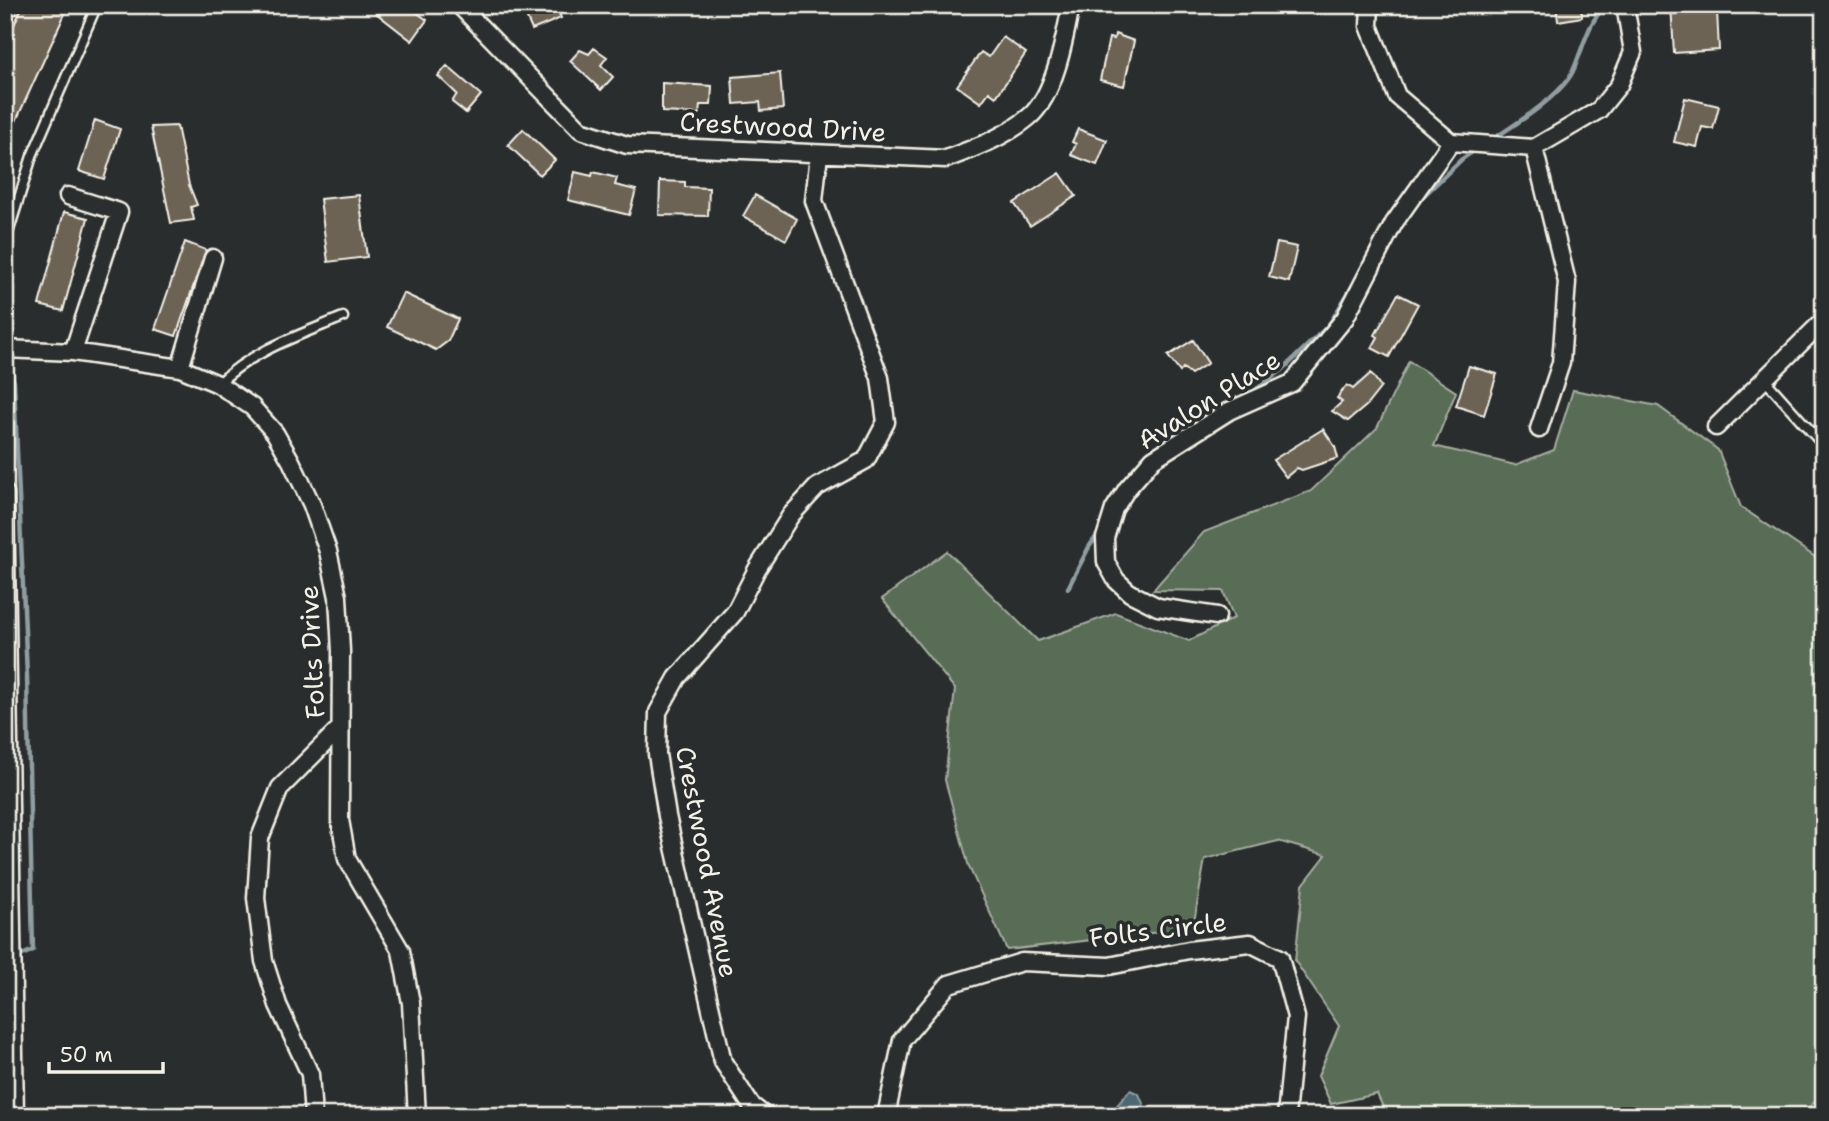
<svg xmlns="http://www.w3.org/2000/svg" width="1829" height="1121" viewBox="0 0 1829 1121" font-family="'Shantell Sans',sans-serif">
	<rect width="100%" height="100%" fill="#2a2d2e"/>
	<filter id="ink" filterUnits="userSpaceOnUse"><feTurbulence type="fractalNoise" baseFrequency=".0143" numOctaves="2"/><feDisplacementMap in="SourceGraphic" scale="14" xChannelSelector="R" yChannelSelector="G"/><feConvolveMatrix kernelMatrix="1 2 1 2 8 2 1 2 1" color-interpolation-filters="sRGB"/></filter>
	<g filter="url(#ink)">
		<!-- green -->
		<path fill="#596c57" stroke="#a6aea0" stroke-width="2" d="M1409 361 1456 392 1434 446 1515 465 1554 450 1573 390 1658 406 1718 450 1741 507 1824 563V1093L1800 1116H1387L1377 1094 1331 1104 1318 1076 1339 1026 1295 961 1303 885 1326 855 1278 841 1205 859 1193 928 1007 950 969 867 945 780 955 689 882 599 947 551 1038 641 1116 613 1189 641 1234 618 1223 591 1153 590 1204 532 1311 491 1377 428Z"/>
		<!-- water -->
		<path fill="#4e6773" stroke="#909ea2" stroke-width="2" d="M1130 1090 1139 1094 1144 1106 1121 1116 1113 1110Z"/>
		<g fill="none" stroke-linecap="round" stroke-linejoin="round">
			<!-- stream -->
			<path stroke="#909ea2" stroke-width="4.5" d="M1493 139C1516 124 1559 97 1572 73 1583 50 1587 23 1606 5
				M1418 201 1462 159 1477 149
				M7 353 14 383 27 676 33 950 16 958
				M1250 394 1282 370 1329 325 1355 282
				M1068 588 1089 547 1100 531"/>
		</g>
		<!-- building -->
		<path fill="#6c6454" stroke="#f4f1e8" stroke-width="2" d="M23 5H69L5 145V45Z
			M382 5H407L427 20 412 41 376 13Z
			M521 5H556L561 18 532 30Z
			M1556 5H1581L1582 17 1558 21Z
			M1671 5H1689V12L1717 11 1719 50 1674 53Z
			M1115 34 1134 41 1124 86 1100 80 1109 38 1114 39Z
			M1003 37 1026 53 996 97 989 92 981 103 957 86 981 52 989 57Z
			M594 48 607 57 601 65 613 77 601 90 570 61 580 50 589 54Z
			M447 66 481 95 466 113 452 102 457 94 438 76Z
			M780 73 783 109 761 111 760 102 734 104 732 77Z
			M662 83 712 86 711 105H700L699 114 662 112Z
			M1685 98 1719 106 1713 129 1702 127 1697 147 1674 142Z
			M95 120 120 129 104 179 79 171Z
			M177 126 189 185 197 205 191 207 194 220 171 223 151 127Z
			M523 129 555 160 540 175 508 145Z
			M1078 129 1107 140 1097 165 1071 155 1076 144 1072 142Z
			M575 172 592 176 593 172 617 178 615 185 636 190 629 215 568 200Z
			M1060 173 1076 196 1030 226 1014 203Z
			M660 181 685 182V187L709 188 708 216 659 215Z
			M359 195 367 257 328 262 320 199Z
			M755 195 797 219 786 240 743 216Z
			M64 212 88 218 63 311 39 305Z
			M185 242 206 250 176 336 155 329Z
			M1277 243 1297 247 1289 282 1269 277Z
			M403 293 458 319 448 341 436 350 387 327Z
			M1398 294 1418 304 1389 357 1372 348 1378 337 1375 335Z
			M1193 340 1208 363 1191 374 1183 368 1180 372 1168 356Z
			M1469 366 1497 374 1484 415 1456 406Z
			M1371 373 1381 387 1366 406 1348 421 1332 411 1342 402 1337 398 1347 385 1353 389Z
			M1323 429 1335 447 1338 458 1302 470 1297 468 1286 477 1273 460Z"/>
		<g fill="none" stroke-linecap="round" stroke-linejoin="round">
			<!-- service casing -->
			<g stroke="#f4f1e8" stroke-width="13">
				<path id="service" d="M5 22 13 5
					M5 243 32 156 97 5
					M1765 380 1824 446
					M218 384C253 350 300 335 343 317"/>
			</g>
			<!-- minor casing -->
			<g stroke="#f4f1e8" stroke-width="21">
				<path id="minor" d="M459 5 581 130 627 145 946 159C975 148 1005 137 1029 117 1055 95 1065 37 1071 5
					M1370 5 1369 26 1397 96 1451 142 1534 148 1599 110 1619 85 1633 52 1625 5
					M1534 148 1567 282 1561 363 1539 429
					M68 196 119 212 73 352
					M5 349 73 352 180 368 218 384 252 407 275 433 291 461 312 505 328 551 338 597 341 651 340 820 347 859 401 951 411 1003 417 1116
					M180 368 213 258
					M1716 427 1824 320
					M5 493 15 1116
					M1217 616 1158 607 1130 593 1116 580 1106 562 1105 538 1114 509 1127 489 1153 459 1229 411 1292 383 1345 318 1394 223 1451 142
					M313 1116 310 1074 278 1005 264 961 256 898 260 838 280 788 340 728
					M765 1116 751 1105 723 1062 667 816 657 754 658 712 677 678 735 612 757 569 791 515 817 487 866 460 886 422 880 378 814 201 819 154
					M886 1116 902 1040 949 984 1022 962 1109 966 1189 950 1250 943 1280 958 1296 1017 1286 1116"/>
			</g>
			<!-- service -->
			<use href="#service" stroke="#2a2d2e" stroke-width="8"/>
			<!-- minor -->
			<use href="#minor" stroke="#2a2d2e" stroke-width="16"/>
		</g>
	</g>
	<g text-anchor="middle" stroke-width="7" stroke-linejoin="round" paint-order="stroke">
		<!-- street labels -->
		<g font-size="26" fill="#f4f1e8" stroke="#2a2d2e">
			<text transform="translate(783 127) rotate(3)" y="9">Crestwood Drive</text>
			<text transform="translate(1209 400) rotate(-32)" y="9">Avalon Place</text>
			<text transform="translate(312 652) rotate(-93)" y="9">Folts Drive</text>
			<text transform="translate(707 862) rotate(79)" y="9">Crestwood Avenue</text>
			<text transform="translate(1158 930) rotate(-7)" y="9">Folts Circle</text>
		</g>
	</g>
	<!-- margin -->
	<rect width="1829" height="1121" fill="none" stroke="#2a2d2e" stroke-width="28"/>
	<rect x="14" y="14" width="1801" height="1093" fill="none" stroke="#f4f1e8" stroke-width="2.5" filter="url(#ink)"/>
	<!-- scale -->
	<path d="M49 1062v10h114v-10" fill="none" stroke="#f4f1e8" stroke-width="3.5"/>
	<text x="60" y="1062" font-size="21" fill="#f4f1e8" stroke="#2a2d2e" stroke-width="5" paint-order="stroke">50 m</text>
</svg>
